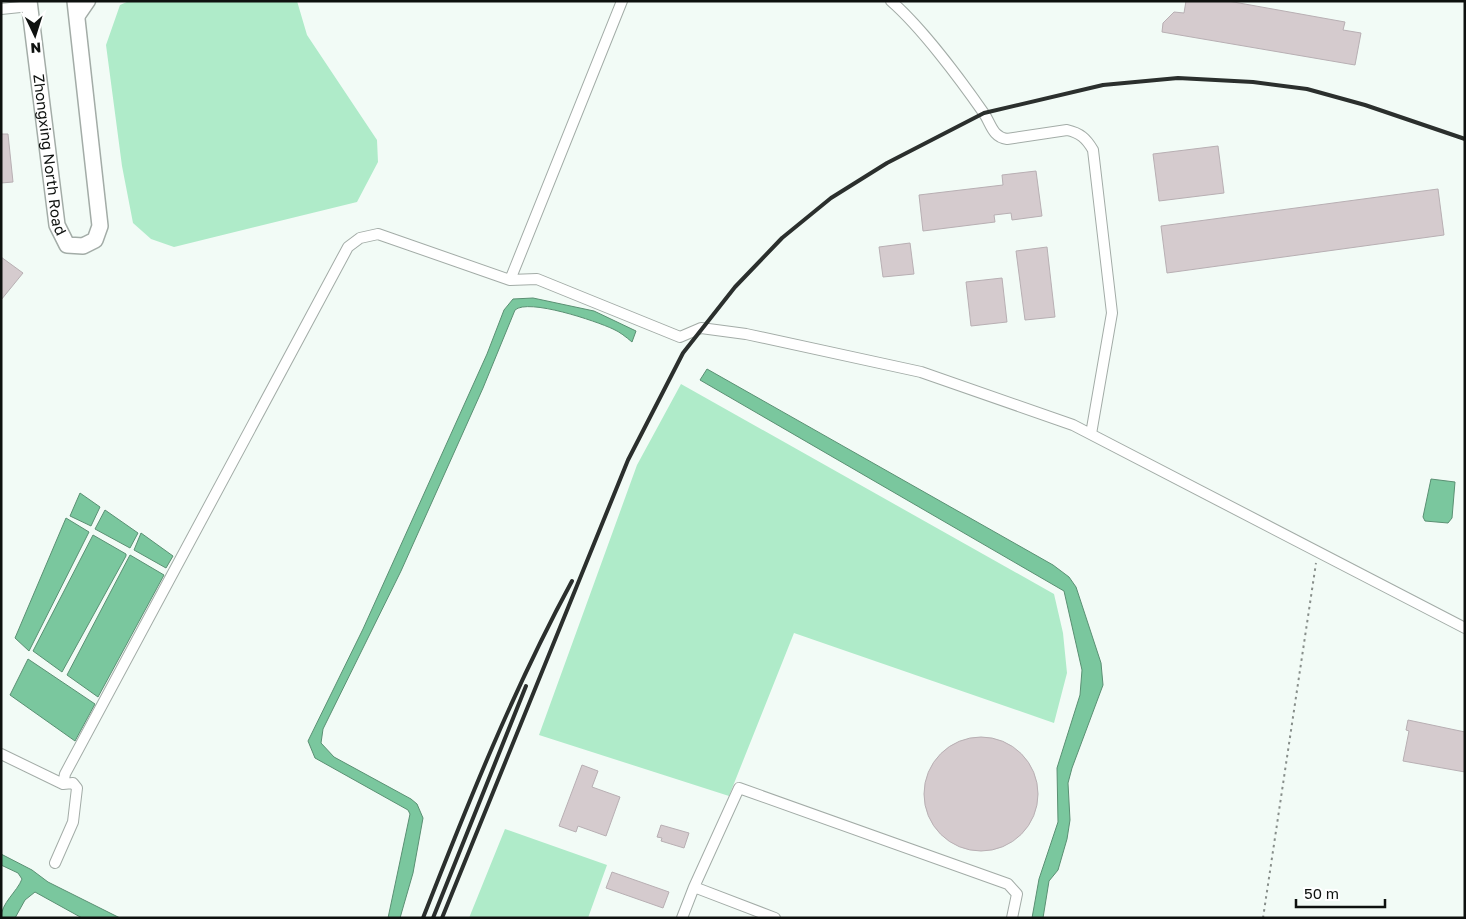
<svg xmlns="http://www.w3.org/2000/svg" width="1466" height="919" viewBox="0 0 1466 919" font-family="'Golos Text',sans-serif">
	<rect width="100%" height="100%" fill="#f2fbf6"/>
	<!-- green -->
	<path fill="#afebc9" d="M129 1H297L307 35 377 140 378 162 357 202 174 247 151 239 133 223 122 166 106 45 120 5Z
		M681 384 1054 594 1063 633 1067 673 1054 723 794 633 729 796 539 735 637 465Z
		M505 829 607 865 588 918H469Z"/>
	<!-- water -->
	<path fill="#7ac79e" stroke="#5a9073" d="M533 298 594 311 636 331 632 342C626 337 620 332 613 329 596 321 528 298 515 310L483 388 401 571 323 729 321 743 334 757 411 799 417 804 423 818 413 873 400 918H388L410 814 408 810 315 758 308 741 363 629 487 354 504 310 513 299Z
		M707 369 1053 565 1069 577 1076 587 1101 663 1103 685 1072 768 1068 783 1070 820 1067 839 1058 870 1049 881 1043 918H1032L1039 879 1058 822 1057 768 1080 695 1082 670 1064 591 700 380Z
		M1431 479 1455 482 1452 518 1448 523 1425 521 1423 517Z
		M80 493 100 507 91 526 70 516Z
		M105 510 138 533 130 548 95 529Z
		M66 518 89 532 29 651 15 638Z
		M141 533 173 556 166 568 134 550Z
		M93 535 126 554V556L62 672 33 651Z
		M130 555 164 575 98 697 67 675Z
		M28 659 95 704 75 741 10 695Z
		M1 854 32 870 48 882 120 918H82L35 892 25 900 15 918H1C1 903 17 892 22 879L18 873 1 865Z"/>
	<!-- building -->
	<path fill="#d5cbce" stroke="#b8afb3" d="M1186 1H1228L1345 22 1343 30 1361 33 1355 65 1162 32 1163 23 1174 12 1184 13Z
		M1 134H8L13 182 1 183Z
		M1218 146 1224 193 1159 201 1153 154Z
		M1036 171 1042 216 1012 220 1011 213 994 215 995 222 923 231 919 195 1003 185 1002 175Z
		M1438 189 1444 235 1167 273 1161 226Z
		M910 243 914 274 883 277 879 247Z
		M1047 247 1055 317 1025 320 1016 251Z
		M1 257 23 273 1 300Z
		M1002 278 1007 322 971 326 966 282Z
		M1408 720 1465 732V772L1403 761 1409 731 1406 730Z
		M924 794a57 57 0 1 1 114 0a57 57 0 1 1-114 0Z
		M582 765 598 771 592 787 620 797 606 836 578 826 576 832 559 826Z
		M661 825 689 833 684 848 661 841 662 838 657 837Z
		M612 872 669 892 663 908 606 888Z"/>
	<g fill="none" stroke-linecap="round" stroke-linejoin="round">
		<!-- minor casing -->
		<g stroke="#a3aca7" stroke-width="12">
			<path id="minor" d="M891 1C921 27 960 79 983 112 991 123 992 137 1007 139L1067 130C1080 133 1086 138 1093 150L1112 313 1091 434
				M1 9 30 6
				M510 280 537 279 680 337 701 328 746 334 921 372 1073 425 1465 628
				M1 754 63 784 73 783 77 788 73 822 55 863
				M63 784 65 774 348 247 360 238 378 234 510 280 622 1
				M694 887 775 918
				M682 918 694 887 739 788 1008 884 1017 894 1012 918"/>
		</g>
		<!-- tertiary casing -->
		<g stroke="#a3aca7" stroke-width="15">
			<path id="tertiary" d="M78 17 89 1"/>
		</g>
		<!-- primary casing -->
		<g stroke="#a3aca7" stroke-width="18">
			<g id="primary">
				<path id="s1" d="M29 1 57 225 67 245 83 246 95 240 100 226 75 1"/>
			</g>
		</g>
		<!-- path -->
		<path stroke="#878e8a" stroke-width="2" stroke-dasharray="2.5 4" stroke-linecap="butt" d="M1263 918 1316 563"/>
		<!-- minor -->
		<use href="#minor" stroke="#fff" stroke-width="10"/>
		<!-- tertiary -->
		<use href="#tertiary" stroke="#fff" stroke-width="12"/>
		<!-- primary -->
		<use href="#primary" stroke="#fff" stroke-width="15"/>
		<!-- rail -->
		<path stroke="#2b2f2d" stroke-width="4" d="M423 918C468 803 513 690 572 581
			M433 918 526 686
			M442 918 628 460 683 353 735 287 782 238 831 198 887 163 984 113 1103 85 1178 78 1253 82 1307 89 1365 105 1465 139"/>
	</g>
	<g text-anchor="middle" stroke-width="4.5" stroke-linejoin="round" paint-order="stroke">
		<!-- street labels -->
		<g font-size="15" fill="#0e110f" stroke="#fff">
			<text dy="5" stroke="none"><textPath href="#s1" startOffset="155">Zhongxing North Road</textPath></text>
		</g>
	</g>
	<!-- border -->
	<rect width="1466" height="919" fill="none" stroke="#0e110f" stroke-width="5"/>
	<!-- north arrow -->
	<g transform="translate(35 35) rotate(176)" stroke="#ffffff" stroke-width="4" paint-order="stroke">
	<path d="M0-4L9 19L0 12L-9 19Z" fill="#0e110f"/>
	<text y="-8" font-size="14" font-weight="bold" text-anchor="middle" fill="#0e110f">N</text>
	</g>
	<!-- scale -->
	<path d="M1296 899v8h89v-8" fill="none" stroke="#0e110f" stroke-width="2.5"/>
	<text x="1304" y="899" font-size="15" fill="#0e110f" stroke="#ffffff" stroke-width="4" paint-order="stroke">50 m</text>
</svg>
